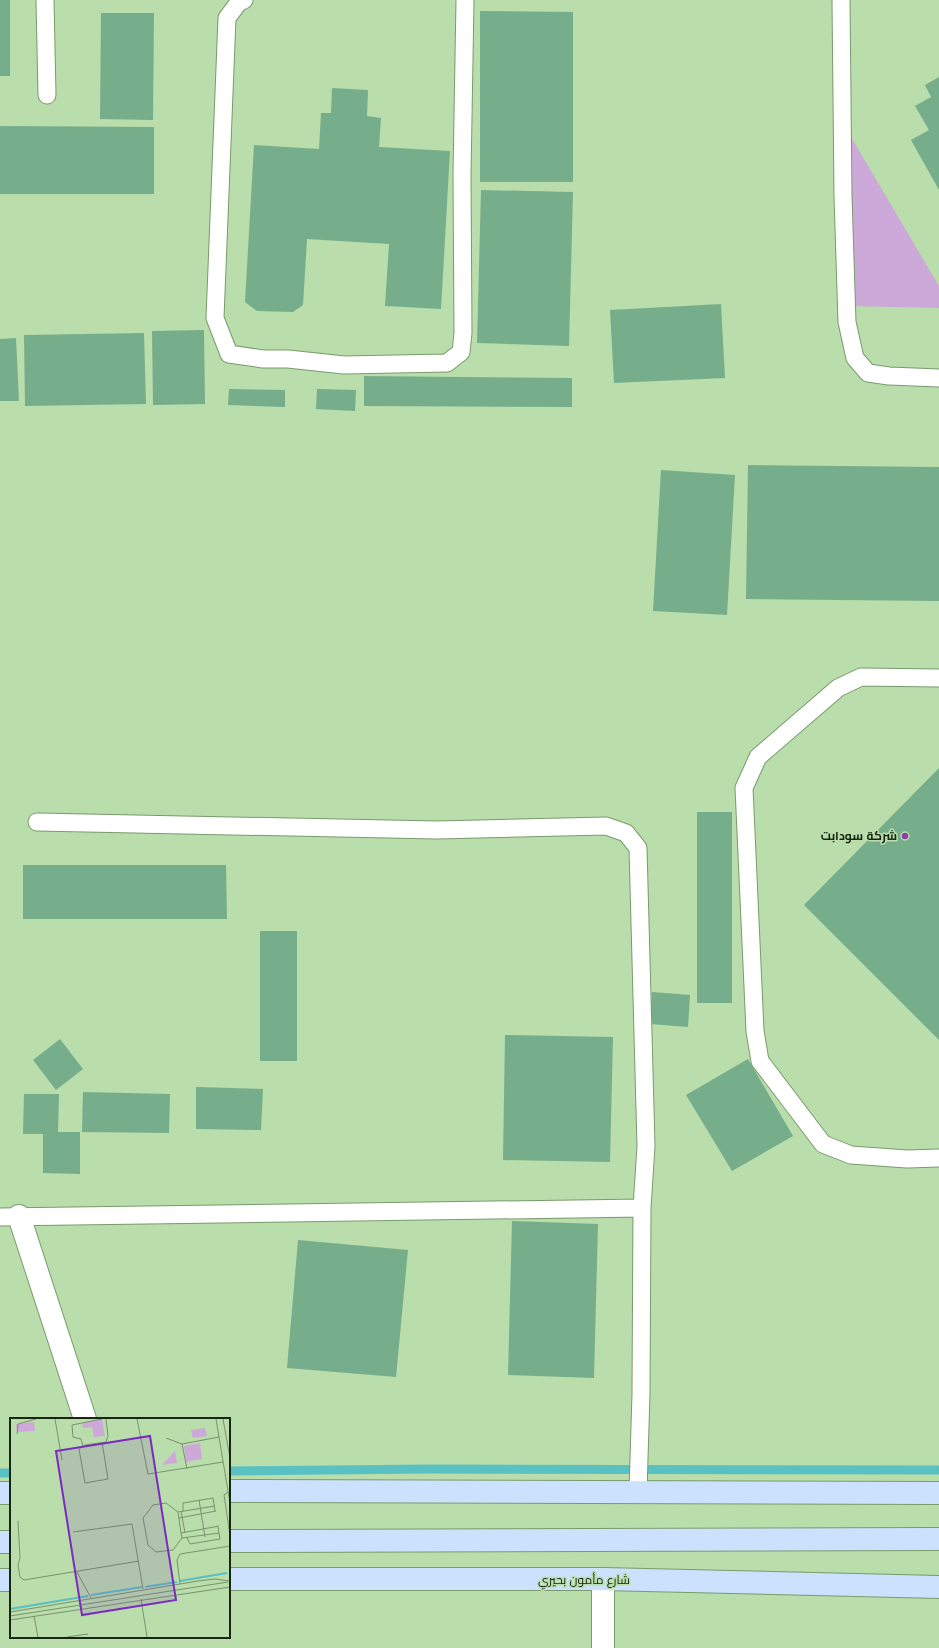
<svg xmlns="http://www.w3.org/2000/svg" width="939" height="1648" viewBox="0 0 939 1648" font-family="Quicksand,Cairo,sans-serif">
	<rect width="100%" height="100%" fill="#b9ddab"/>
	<!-- green -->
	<path fill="#cda9da" d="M851 137 939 286V308L849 306Z"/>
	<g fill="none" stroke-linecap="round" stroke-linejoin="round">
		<!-- stream -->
		<path stroke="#5ac1c2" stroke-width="9" d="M229 1471 430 1469 939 1470
			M0 1473H11"/>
	</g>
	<!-- building -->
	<path fill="#76ad8b" d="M0 0H10V76H0Z
		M480 11 573 12V182H480Z
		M101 13H154L153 120 100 119Z
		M939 77V190L911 140 929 130 915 106 931 97 925 85Z
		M332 88 368 90 367 116 381 118 379 147 450 151 441 309 385 306 389 244 307 239 303 305 293 312 257 311 245 302 254 145 319 149 321 113H331Z
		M0 126 154 127V194H0Z
		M481 190 573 192 569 346 477 343Z
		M721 304 725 378 614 383 610 310Z
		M204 330 205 404 153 405 152 331Z
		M144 333 146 404 25 406 24 335Z
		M16 338 19 401H0V339Z
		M364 376 572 378V407L364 406Z
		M229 389 285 390V407L228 405Z
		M317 389 356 390 355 411 316 409Z
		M748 465 939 467V601L746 599Z
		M661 470 735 475 727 615 653 611Z
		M939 768V1040L804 905Z
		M697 812H732V1003H697Z
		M23 865H226L227 919H23Z
		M260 931H297V1061H260Z
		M652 992 690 995 688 1027 650 1024Z
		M505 1035 613 1037 610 1162 503 1160Z
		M60 1039 83 1069 56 1090 33 1060Z
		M748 1059 793 1136 732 1171 686 1095Z
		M196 1087 263 1089 261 1130 196 1129Z
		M83 1092 170 1094 169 1133 82 1132Z
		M24 1094H59L58 1132H80V1174L43 1173V1134H23Z
		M512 1221 598 1224 594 1378 508 1375Z
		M298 1240 408 1250 396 1377 287 1368Z"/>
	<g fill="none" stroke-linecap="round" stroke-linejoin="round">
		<!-- lane casing -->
		<g stroke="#7a9b6c" stroke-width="19">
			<path id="lane" d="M45 0 47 95
				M244 0 239 2 227 18 215 318 229 354 263 359H288L344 365 447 363 461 352 463 333 462 175 465 0
				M841 0 843 196 847 322 855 358 868 373 889 376 939 378
				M939 678 861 677 838 688 758 757 744 788 755 1031 760 1061 823 1144 851 1155 907 1159 939 1158
				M37 822 437 830 606 826 626 833 638 848 646 1146 642 1208 641 1394 638 1491
				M0 1217 642 1208"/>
		</g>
		<!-- street casing -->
		<g stroke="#7a9b6c" stroke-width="24">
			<path id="street" d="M19 1216 85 1419
				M603 1648V1579"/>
		</g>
		<!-- secondary casing -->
		<g stroke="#7a9b6c" stroke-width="24">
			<path id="secondary" d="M229 1491 939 1493
				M0 1493H11
				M229 1541 939 1539
				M0 1542H11
				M229 1579H603L939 1587
				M0 1580H11"/>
		</g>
		<!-- lane -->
		<use href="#lane" stroke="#fff" stroke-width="17"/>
		<!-- street -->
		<use href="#street" stroke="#fff" stroke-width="22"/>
		<!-- secondary -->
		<use href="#secondary" stroke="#cce1fd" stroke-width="22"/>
	</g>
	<!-- markers -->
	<circle fill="#903dab" stroke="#b9ddab" stroke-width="1.5" cx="905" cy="836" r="4"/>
	<g text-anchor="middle" stroke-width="3" stroke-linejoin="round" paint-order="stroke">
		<!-- poi labels -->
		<g font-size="12" font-weight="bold" fill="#182512" stroke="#b9ddab" text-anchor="end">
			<text x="897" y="840">شركة سودابت</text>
		</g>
		<!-- street labels -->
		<g font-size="12" fill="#182512" stroke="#b9ddab">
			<text x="584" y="1584">شارع مأمون بحيري</text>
		</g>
	</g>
	<!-- overview -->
	<g transform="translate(10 1418)">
		<rect width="220" height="220" fill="#b9ddab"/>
		<path d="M92 1 95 18 84 19 82 9 73 10 72 5ZM24 4 25 13 7 14 6 6ZM195 10 197 18 183 20 181 12ZM190 25 192 41 176 44 174 28ZM165 33 167 45 152 47Z" fill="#cda9da"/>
		<path fill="none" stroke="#5ac1c2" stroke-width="2" d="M170 163 217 155M135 169 167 164M81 177 132 169M0 191 78 178"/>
		<path fill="none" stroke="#79936e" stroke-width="1" d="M45 1 52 42M127 1 138 56 213 44M206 1 220 85M213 1 220 40M7 16 8 6 26 1M156 20 172 26 209 19M92 24 98 61 75 65 69 31 75 27 96 24 98 18 96 1M172 26 177 51M73 28 71 21 63 19 62 7 92 1M218 74 214 77 220 117M189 82 195 119M205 88 168 94 171 115 172 120 209 115M171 93 175 115M173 93V85L203 80 205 93M168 94 156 85 143 87 133 100 138 127 146 134 163 132 172 120M169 100 206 93M8 103 10 140 8 147 10 159 14 162 129 143M63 114 122 106 133 171M171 115 209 108M177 120 180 126 210 121 208 109M67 154 81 180M170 166 167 142 170 136 220 128M131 181 137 219M0 194 188 163 205 161 220 163M0 198 218 164M24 198 28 219M0 202 220 169M57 219 78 216"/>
		<path fill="#7b2cbf" fill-opacity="0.15" stroke="#7b2cbf" stroke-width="2" d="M140 18 166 182 72 197 46 33Z"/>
		<rect width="220" height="220" fill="none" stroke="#182512" stroke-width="2"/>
	</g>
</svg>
